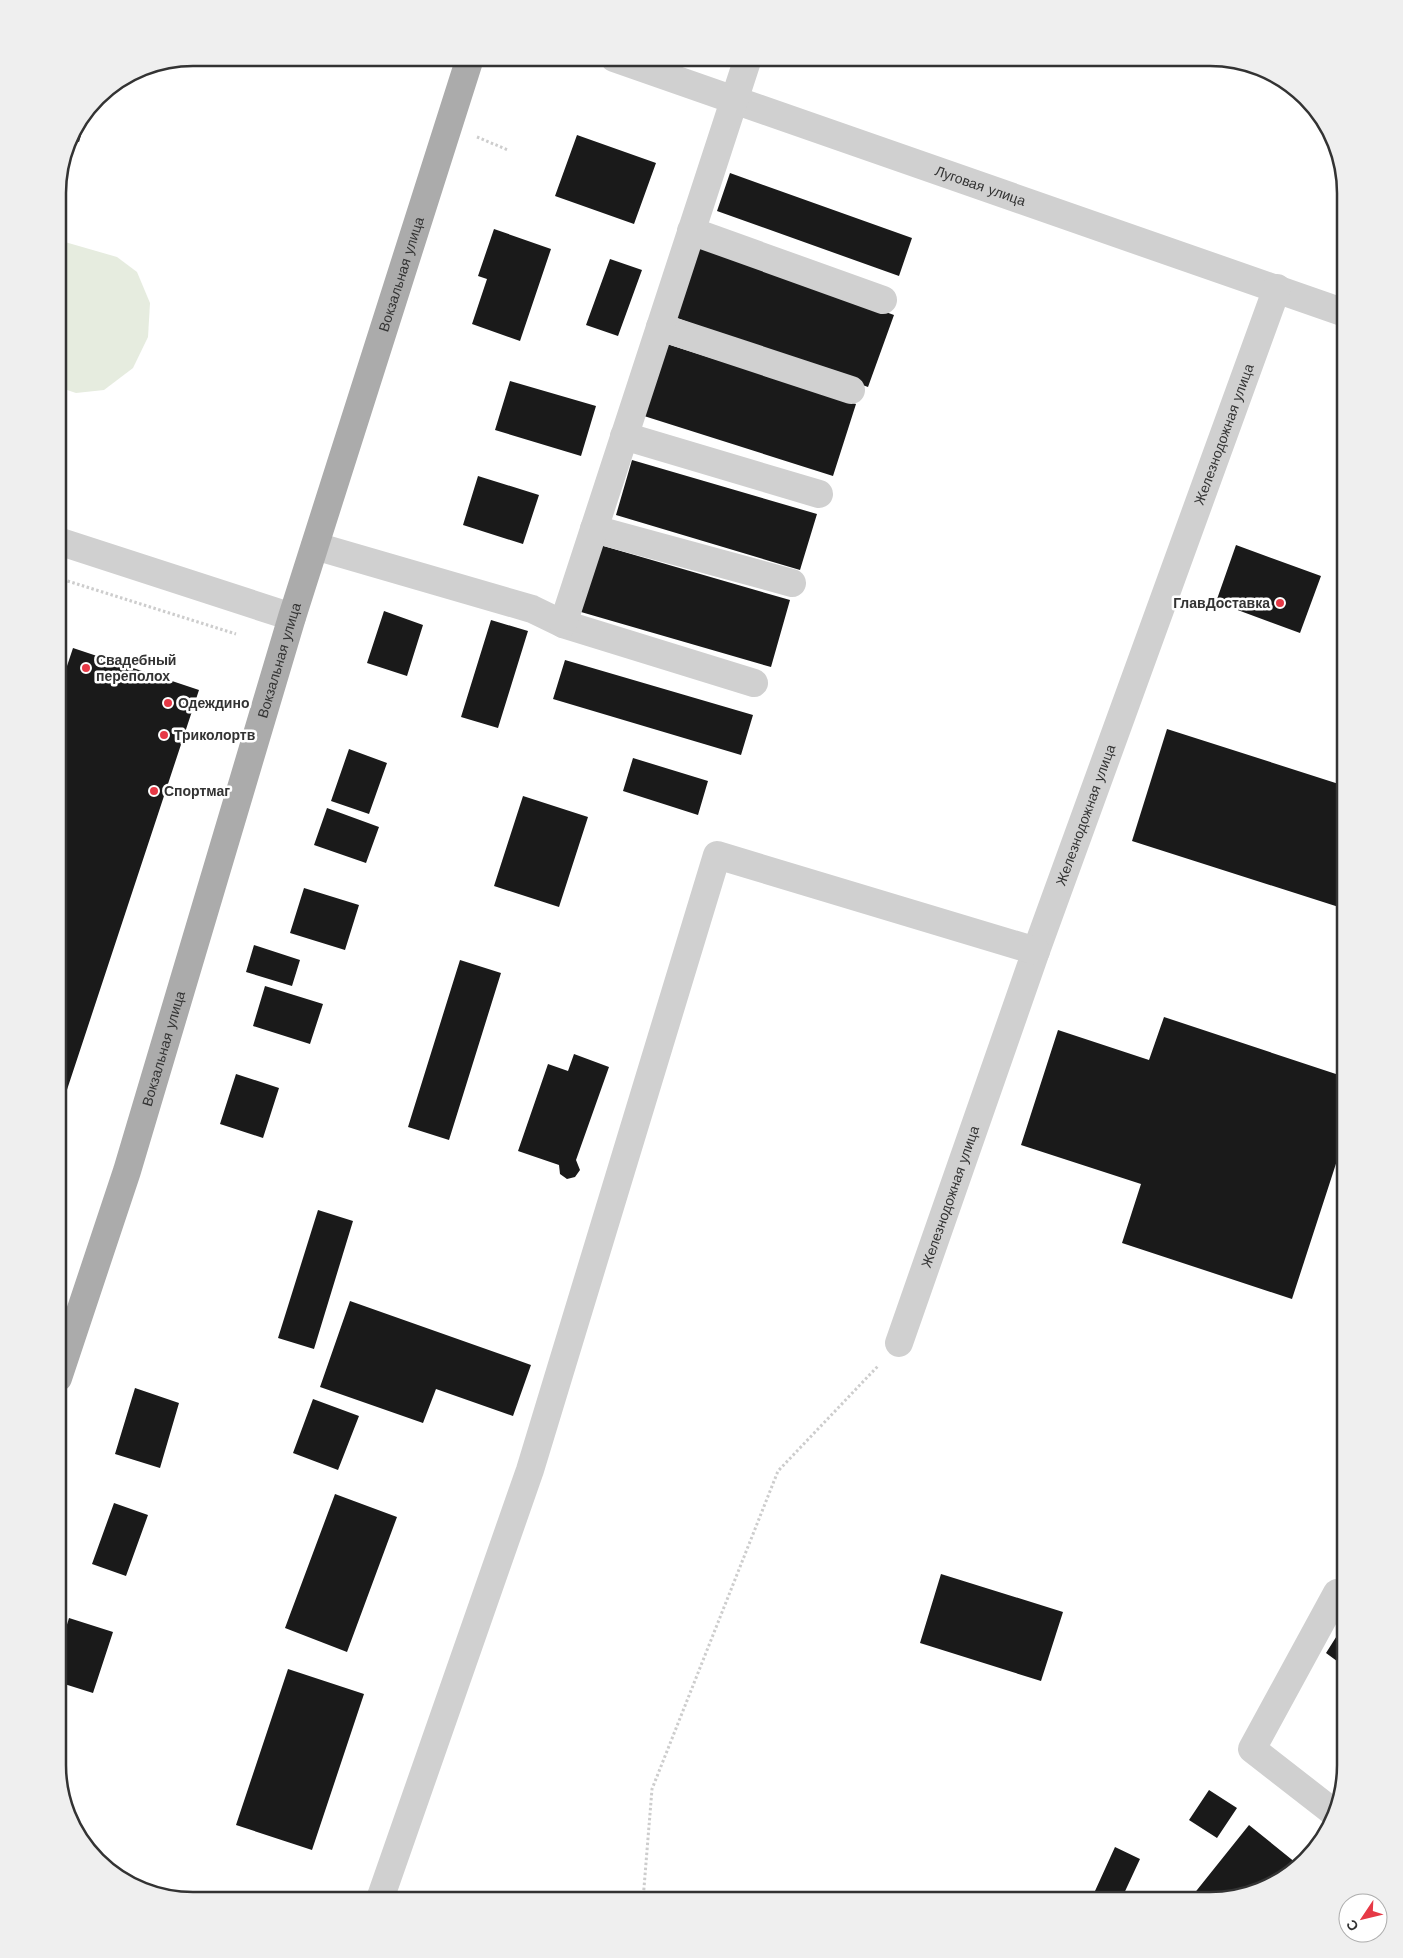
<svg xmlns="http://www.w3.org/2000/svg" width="1403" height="1958" viewBox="0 0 1403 1958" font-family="'Work Sans',sans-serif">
	<rect width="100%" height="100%" fill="#fff"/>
	<!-- green -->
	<path fill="#e6ecdf" d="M58 240 117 257 137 272 150 303 148 337 133 368 104 390 76 393 58 387Z"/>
	<!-- building -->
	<path fill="#1a1a1a" d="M88 112 79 142 70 139 72 133Z
		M577 135 656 163 634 224 555 196Z
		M730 173 912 238 899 276 717 211Z
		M494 229 551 249 520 341 472 324 487 279 478 276Z
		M699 245 894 315 868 387 674 317Z
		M610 259 642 270 618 336 586 325Z
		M667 344 856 404 833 476 644 416Z
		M510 381 596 406 581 456 495 430Z
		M632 460 817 514 800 570 616 515Z
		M478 476 539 495 523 544 463 525Z
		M600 545 790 600 771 667 581 612Z
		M1236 545 1321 576 1300 633 1216 602Z
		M384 611 423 625 407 676 367 663Z
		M491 620 528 631 498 728 461 717Z
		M73 648 199 690 58 1117V679L62 681Z
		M565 660 753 715 741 755 553 699Z
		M1167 729 1345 786V909L1132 841Z
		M349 749 387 763 369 814 331 801Z
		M633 758 708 781 698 815 623 791Z
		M523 796 588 817 559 907 494 886Z
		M327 808 379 827 366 863 314 845Z
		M304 888 359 905 345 950 290 933Z
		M254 945 300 960 292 986 246 972Z
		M460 960 501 973 449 1140 408 1127Z
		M265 986 323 1004 310 1044 253 1026Z
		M1164 1017 1345 1077V1136L1292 1299 1122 1243 1141 1184 1021 1145 1058 1030 1149 1060Z
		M574 1054 609 1067 576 1160 580 1170 575 1177 567 1179 560 1174 559 1165 518 1151 548 1064 568 1071Z
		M236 1074 279 1088 263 1138 220 1124Z
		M318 1210 353 1221 314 1349 278 1338Z
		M350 1301 531 1365 513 1416 436 1389 423 1423 320 1387Z
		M135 1388 179 1403 160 1468 115 1454Z
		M313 1399 359 1416 338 1470 293 1453Z
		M335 1494 397 1517 347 1652 285 1628Z
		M114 1503 148 1515 126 1576 92 1564Z
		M941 1574 1063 1612 1041 1681 920 1643Z
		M69 1618 113 1632 93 1693 58 1682V1654Z
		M1345 1623V1667L1326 1653Z
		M288 1669 364 1694 312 1850 236 1825Z
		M1209 1790 1237 1808 1217 1838 1189 1820Z
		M1249 1825 1296 1863 1278 1882 1210 1900H1189Z
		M1115 1847 1140 1859 1121 1900H1116L1095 1891Z"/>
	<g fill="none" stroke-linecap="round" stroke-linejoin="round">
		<!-- path -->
		<path stroke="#cdcdcd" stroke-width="3" stroke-dasharray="2.5 2.5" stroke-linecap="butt" d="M477 137 508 150
			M58 578 236 634
			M643 1900 652 1789 778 1471 878 1366"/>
		<!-- minor -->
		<g stroke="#d0d0d0" stroke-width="28">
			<path id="s1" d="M614 58 1345 313"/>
			<path d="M691 231 883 300"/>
			<path d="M660 327 851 390"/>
			<path d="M624 436 819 494"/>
			<path d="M594 529 792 583"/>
			<path d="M58 541 292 617"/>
			<path d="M315 546 532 609 563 624 754 683"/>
			<path d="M563 624 748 58"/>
			<path id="s2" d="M899 1343 1036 951 1277 288"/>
			<path d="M1333 1812 1252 1749 1337 1593 1345 1595"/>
			<path d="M380 1899 530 1470 717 855 1036 951"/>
		</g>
		<!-- major -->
		<path stroke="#ababab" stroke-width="28" id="s3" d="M58 1378 127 1171 292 617 470 58"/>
	</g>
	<!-- markers -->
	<g fill="#e63946" stroke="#fff" stroke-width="2">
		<circle cx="1280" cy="603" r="5"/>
		<circle cx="86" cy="668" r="5"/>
		<circle cx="168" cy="703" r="5"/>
		<circle cx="164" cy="735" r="5"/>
		<circle cx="154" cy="791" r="5"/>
	</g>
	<g text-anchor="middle" stroke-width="5" stroke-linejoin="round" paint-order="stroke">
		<!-- street labels -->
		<g font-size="14" fill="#333" stroke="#fff">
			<text dy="5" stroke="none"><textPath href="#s1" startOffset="388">Луговая улица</textPath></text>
			<text dy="5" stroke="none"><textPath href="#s3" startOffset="1156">Вокзальная улица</textPath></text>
			<text dy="5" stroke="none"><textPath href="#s2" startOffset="965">Железнодожная улица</textPath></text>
			<text dy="5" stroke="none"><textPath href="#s3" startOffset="751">Вокзальная улица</textPath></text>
			<text dy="5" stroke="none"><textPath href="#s2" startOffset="560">Железнодожная улица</textPath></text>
			<text dy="5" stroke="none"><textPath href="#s3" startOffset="346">Вокзальная улица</textPath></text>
			<text dy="5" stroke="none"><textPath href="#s2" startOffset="155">Железнодожная улица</textPath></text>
		</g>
		<!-- poi labels -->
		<g font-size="14" font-weight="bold" fill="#333" stroke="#fff" text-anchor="start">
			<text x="1270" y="608" text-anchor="end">ГлавДоставка</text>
			<text x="96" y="665">Свадебный<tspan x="96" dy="16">переполох</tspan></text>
			<text x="178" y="708">Одеждино</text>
			<text x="174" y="740">Триколортв</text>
			<text x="164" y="796">Спортмаг</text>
		</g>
	</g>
	<!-- crop -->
	<path d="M0 0H1403V1958H0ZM193 66H1210A127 127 0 0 1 1337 193V1765A127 127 0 0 1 1210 1892H193A127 127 0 0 1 66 1765V193A127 127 0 0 1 193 66Z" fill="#efefef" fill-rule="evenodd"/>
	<path fill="none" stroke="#333" stroke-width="2.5" d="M193 66H1210A127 127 0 0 1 1337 193V1765A127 127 0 0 1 1210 1892H193A127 127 0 0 1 66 1765V193A127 127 0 0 1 193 66Z"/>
	<!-- north arrow -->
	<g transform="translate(1363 1918) rotate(235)"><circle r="24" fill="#ffffff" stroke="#adadad"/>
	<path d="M0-4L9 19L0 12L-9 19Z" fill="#e63946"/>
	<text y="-8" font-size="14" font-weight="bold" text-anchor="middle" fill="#333333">С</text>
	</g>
</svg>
